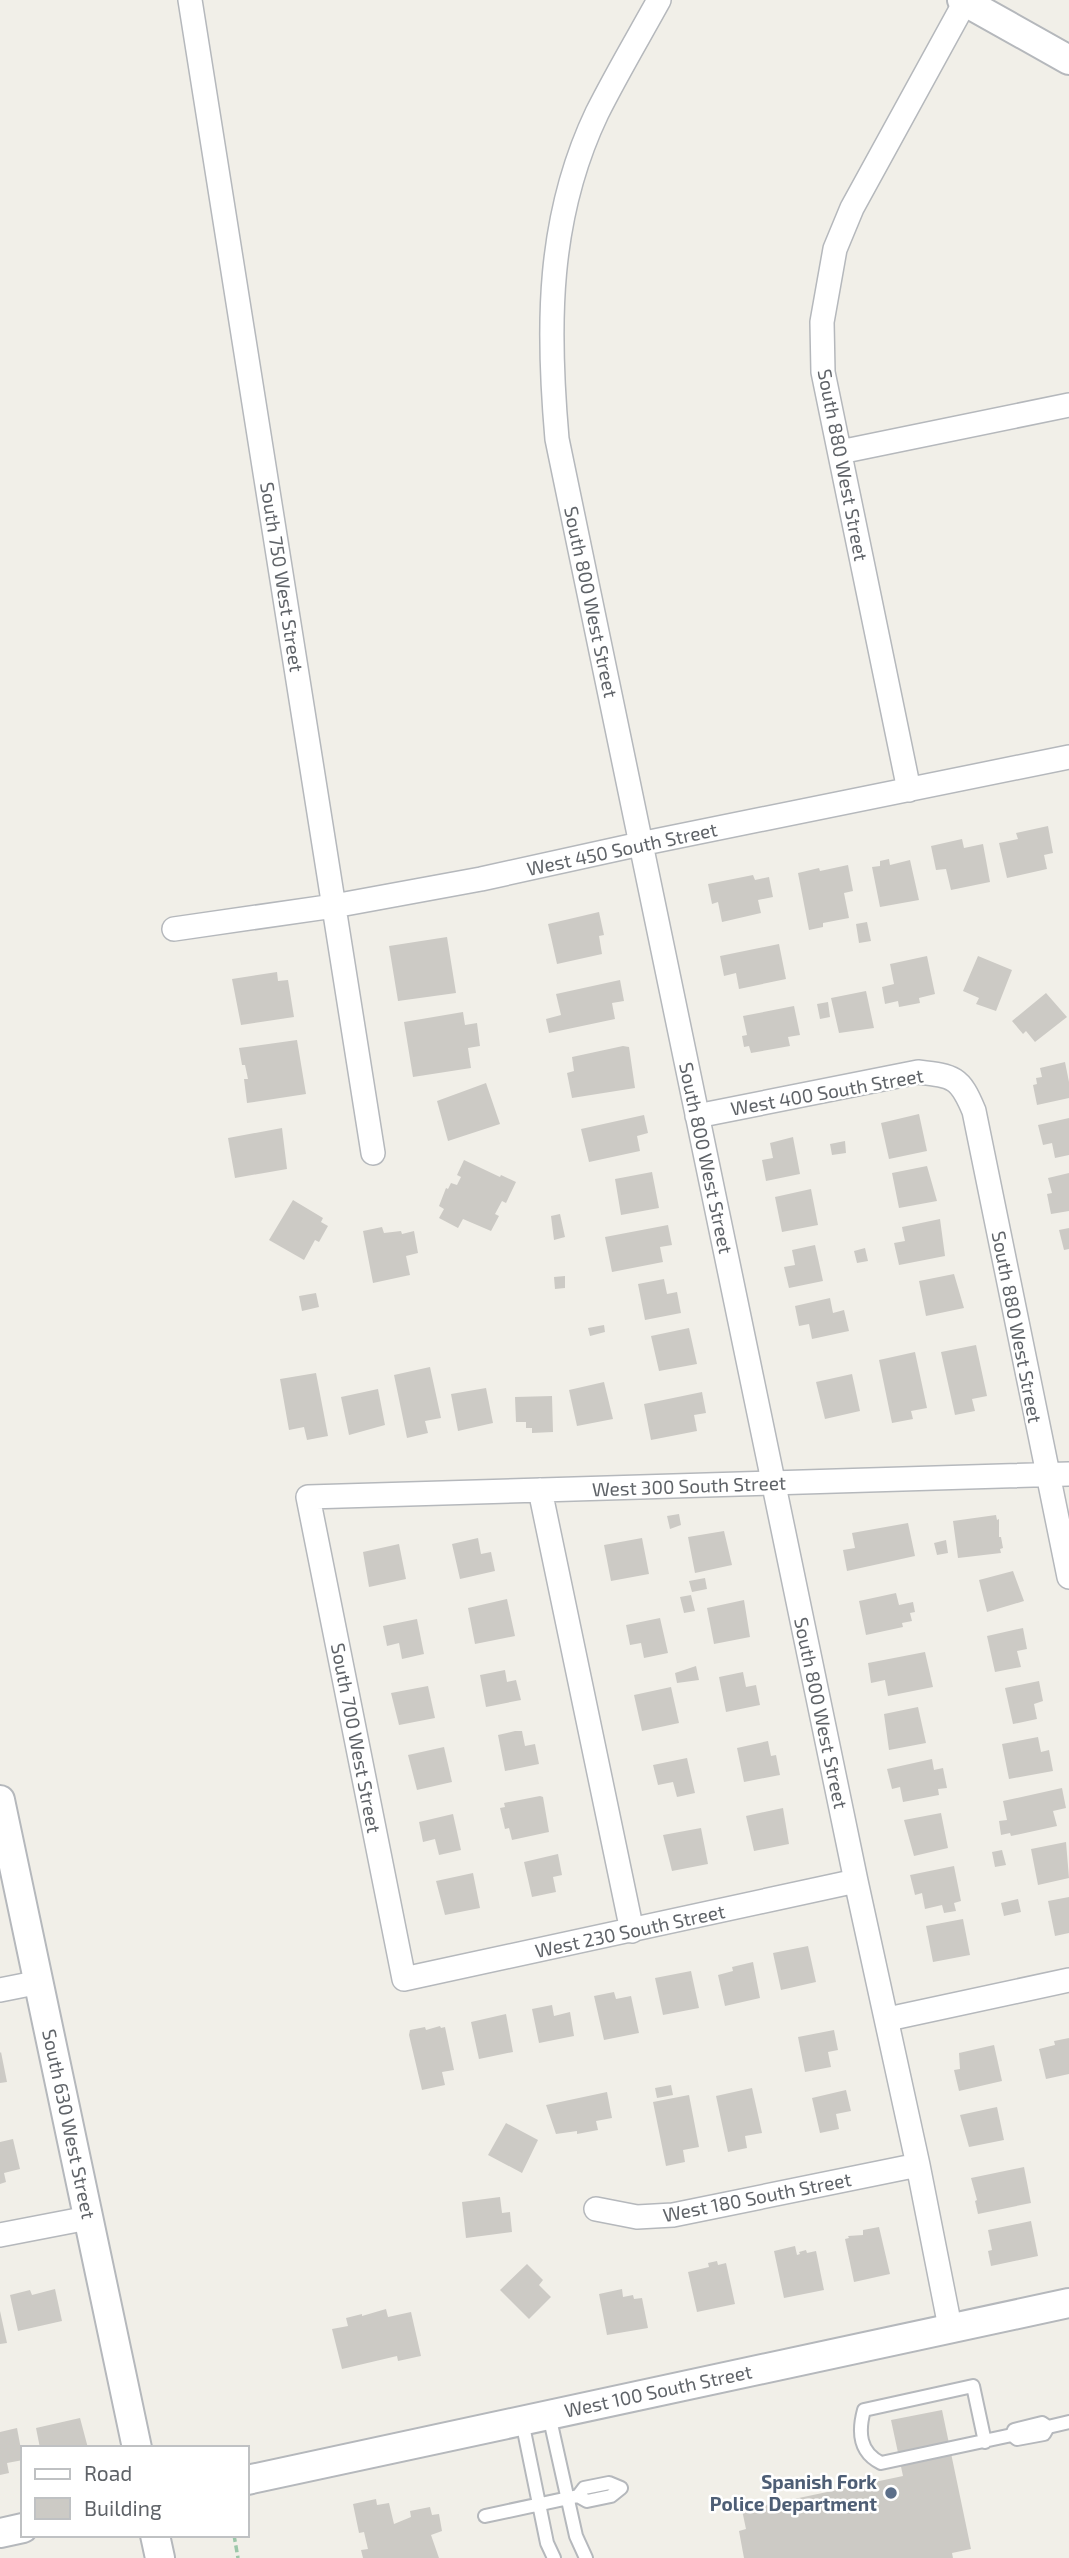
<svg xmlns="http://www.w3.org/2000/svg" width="1069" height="2558" viewBox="0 0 1069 2558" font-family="'Exo 2',sans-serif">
	<rect width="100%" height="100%" fill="#f1efe8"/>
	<!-- building -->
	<path fill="#cccac5" d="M1048 826 1053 853 1044 855 1047 869 1007 878 999 843 1018 839 1016 833Z
		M962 839 964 848 983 844 990 882 951 890 946 869 936 870 931 846Z
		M889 859 890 865 910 860 919 900 880 907 872 867 880 866V861Z
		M848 865 853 891 844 893 849 918 823 923V927L809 930 798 873 819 868 820 871Z
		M753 875 755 880 769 877 773 897 758 900 761 913 722 922 718 902 712 904 708 884Z
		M599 912 604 935 599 936 602 954 557 964 548 924Z
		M867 922 871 941 859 943 856 924Z
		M447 937 456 993 398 1001 389 946Z
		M779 944 786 979 739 989 736 973 724 976 720 956Z
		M927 956 935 994 919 998 920 1003 899 1007 898 1001 885 1004 882 987 894 984 890 964Z
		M978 956 1012 970 996 1011 976 1004 979 998 963 991Z
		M277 972 278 981 288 980 294 1017 241 1025 232 979Z
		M620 980 624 1001 612 1003 615 1019 549 1033 546 1019 561 1015 556 994Z
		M866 991 874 1028 839 1033 831 998Z
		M1046 993 1067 1017 1035 1042 1026 1031 1023 1034 1012 1021Z
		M828 1002 830 1017 820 1019 817 1004Z
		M794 1006 800 1035 788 1037 790 1046 751 1053 749 1046 744 1047 742 1036 747 1035 743 1016Z
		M463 1012 465 1025 477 1023 480 1046 468 1048 471 1068 413 1077 404 1022Z
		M297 1040 306 1094 247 1103 244 1079H248L245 1065H242L239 1048Z
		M623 1046 629 1047 635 1088 572 1098 567 1073 574 1071 572 1057Z
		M1065 1062 1069 1082V1098L1037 1105 1033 1085 1037 1084 1036 1078 1042 1077 1040 1068Z
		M486 1083 500 1124 448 1141 437 1101Z
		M919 1114 927 1151 889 1159 881 1123Z
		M644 1115 648 1133 637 1136 640 1151 589 1162 581 1129Z
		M1069 1118V1155L1055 1158 1052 1143 1043 1145 1038 1125Z
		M282 1128 287 1169 235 1178 228 1138Z
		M793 1137 800 1174 766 1181 762 1160 773 1158 770 1143Z
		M845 1141 846 1153 832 1155 830 1144Z
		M464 1160 500 1177 501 1175 516 1182 506 1203 502 1201 495 1214 499 1216 491 1231 463 1219 458 1228 439 1218 444 1209 439 1206 446 1188 448 1189 451 1183 457 1185 461 1177 457 1175Z
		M927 1166 937 1201 899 1208 892 1173Z
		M652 1172 659 1208 621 1215 615 1179Z
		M1069 1173V1211L1051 1214 1047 1194 1052 1193 1048 1178Z
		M811 1189 818 1225 782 1232 775 1197Z
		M293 1200 323 1218 321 1222 328 1226 319 1242 315 1240 304 1260 269 1240Z
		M560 1214 565 1237 554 1240 551 1216Z
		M940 1219 945 1256 899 1265 894 1243 905 1241 902 1227Z
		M668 1225 672 1245 660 1247 663 1262 612 1272 605 1237Z
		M382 1227 384 1233 401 1231 402 1234 414 1231 418 1253 406 1256 410 1275 373 1283 363 1231Z
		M1069 1228V1249L1064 1250 1059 1230Z
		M815 1245 823 1281 789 1288 784 1267 795 1265 792 1250Z
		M865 1248 868 1261 857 1263 854 1251Z
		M954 1274 964 1308 926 1316 919 1281Z
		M565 1276V1288L555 1289 554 1277Z
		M664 1279 667 1294 677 1292 681 1313 645 1320 638 1284Z
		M316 1293 319 1307 302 1311 299 1296Z
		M830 1298 833 1313 844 1310 849 1331 812 1339 809 1324 799 1326 795 1306Z
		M604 1325 605 1332 590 1336 588 1328Z
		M689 1328 697 1364 659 1371 651 1336Z
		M976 1345 987 1396 972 1399 975 1411 955 1415 941 1352Z
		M915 1352 927 1408 911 1411 913 1419 892 1423 879 1360Z
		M430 1367 441 1418 425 1421 428 1433 407 1438 394 1375Z
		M316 1373 328 1436 307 1440 304 1427 289 1430 280 1379Z
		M852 1374 860 1411 825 1419 816 1382Z
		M604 1382 613 1419 577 1426 569 1390Z
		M486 1388 493 1423 458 1431 451 1394Z
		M378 1389 385 1425 349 1435 341 1397Z
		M702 1392 706 1413 694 1415 697 1431 651 1440 644 1404Z
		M552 1396 553 1432 532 1433V1428H526V1422H516L515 1397Z
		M679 1514 681 1525 670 1529 667 1516Z
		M996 1515 997 1520 999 1519V1537H1001L1003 1548 1000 1549 1001 1553 958 1558 953 1521Z
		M908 1523 915 1556 847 1571 843 1550 855 1548 852 1533Z
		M724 1531 732 1565 695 1573 688 1537Z
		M478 1538 481 1554 491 1552 495 1571 460 1579 452 1544Z
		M642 1538 649 1574 611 1581 604 1545Z
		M946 1540 948 1553 937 1555 934 1543Z
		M399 1544 406 1579 369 1587 363 1552Z
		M1013 1571 1024 1601 987 1612 979 1580Z
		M705 1578 707 1589 692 1592 689 1581Z
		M896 1593 899 1605 913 1602 915 1612 910 1613 912 1621 902 1623 903 1627 866 1635 859 1601Z
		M691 1595 695 1611 684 1613 680 1597Z
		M507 1599 515 1636 475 1644 468 1608Z
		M744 1600 750 1637 714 1644 707 1608Z
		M660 1618 668 1653 644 1658 641 1643 630 1645 626 1625Z
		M417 1619 424 1654 402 1659 399 1643 387 1646 383 1626Z
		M1023 1628 1027 1649 1017 1651 1021 1667 995 1672 987 1636Z
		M925 1652 933 1687 888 1696 885 1680 871 1683 868 1663Z
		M696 1666 699 1680 677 1683 675 1673Z
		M505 1670 507 1682 516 1680 521 1700 486 1707 480 1675Z
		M743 1672 746 1687 756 1685 760 1705 726 1712 719 1677Z
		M1039 1681 1043 1701 1034 1704 1037 1719 1013 1724 1005 1688Z
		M428 1686 435 1718 399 1725 391 1693Z
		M671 1687 679 1723 642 1731 634 1695Z
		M918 1707 926 1743 889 1750 884 1714Z
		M515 1731H522L525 1746 535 1744 539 1764 505 1771 498 1735Z
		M1038 1737 1041 1752 1049 1750 1053 1771 1009 1779 1002 1744Z
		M768 1741 771 1756 776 1755 780 1775 744 1782 737 1748Z
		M444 1747 452 1782 417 1790 408 1755Z
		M687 1758 695 1793 677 1797 673 1782 658 1785 653 1765Z
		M932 1759 934 1770 943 1768 947 1788 938 1789 939 1795 903 1802 900 1787 892 1789 887 1769Z
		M1062 1788 1066 1808 1053 1811 1057 1826 1011 1836 1010 1833 1001 1835 999 1821 1007 1820 1003 1801Z
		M540 1796 543 1797 549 1832 512 1840 509 1828 505 1829 500 1808 505 1807 504 1803Z
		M783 1808 789 1844 754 1851 746 1816Z
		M941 1813 948 1848 914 1856 904 1820Z
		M453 1814 461 1850 439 1855 435 1839 423 1842 419 1822Z
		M701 1828 708 1864 672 1871 663 1835Z
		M1066 1842 1069 1878 1038 1885 1031 1849Z
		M1002 1850 1006 1865 995 1867 992 1852Z
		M558 1854 562 1875 553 1877 556 1892 532 1897 524 1862Z
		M954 1866 961 1901 954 1903 956 1911 944 1913 942 1905 925 1909 922 1893 915 1895 910 1875Z
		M473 1873 480 1908 445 1915 436 1881Z
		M1069 1897V1933L1055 1936 1048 1901Z
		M1018 1899 1021 1912 1004 1916 1001 1903Z
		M963 1919 970 1955 933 1962 926 1926Z
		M808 1946 816 1982 781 1990 773 1953Z
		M753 1962 760 1998 725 2006 718 1975 733 1971 732 1967Z
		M691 1971 699 2008 663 2015 655 1978Z
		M614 1992 616 1999 631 1996 639 2033 604 2040 594 1996Z
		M552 2005 554 2016 570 2012 574 2036 539 2043 532 2009Z
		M506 2014 513 2052 479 2059 471 2022Z
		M440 2026 441 2028 445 2027 454 2070 442 2072 445 2085 422 2090 409 2035 410 2030 425 2027 426 2030Z
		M834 2030 838 2050 828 2052 831 2067 805 2072 798 2037Z
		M1069 2038V2074L1046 2079 1039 2049 1055 2045 1054 2041Z
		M994 2045 1002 2081 959 2091 954 2070 960 2069 959 2053Z
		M1 2052 7 2082 0 2083V2053Z
		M671 2085 673 2095 657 2098 655 2088Z
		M752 2088 762 2133 745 2136 747 2148 728 2152 716 2096Z
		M846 2090 851 2111 836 2114 839 2129 820 2133 812 2098Z
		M607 2092 612 2118 596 2121 598 2130 577 2134V2131L556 2134 546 2105Z
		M689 2095 699 2147 683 2150 685 2162 666 2166 653 2102Z
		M997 2107 1004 2140 969 2147 960 2115Z
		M506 2123 538 2140 522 2173 488 2155Z
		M13 2139 20 2169 4 2173 6 2182 0 2184V2142Z
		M1024 2167 1031 2203 978 2214 975 2201 977 2200 971 2178Z
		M500 2197 502 2213 510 2212 512 2232 466 2238 462 2202Z
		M1031 2221 1038 2256 991 2266 988 2251 992 2250 988 2230Z
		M879 2227 890 2274 854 2282 845 2239 849 2238 848 2236 863 2235V2230Z
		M795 2246 797 2255 800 2254 799 2252 806 2250 807 2253 816 2251 824 2290 784 2298 774 2251Z
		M717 2261 718 2265 726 2263 735 2304 697 2312 688 2272 709 2267 708 2263Z
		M527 2264 543 2280 539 2285 551 2297 529 2319 500 2290Z
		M55 2289 62 2321 18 2331 10 2295 30 2290 32 2295Z
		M622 2289 623 2297 633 2295 634 2299 642 2298 648 2328 607 2335 599 2294Z
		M386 2309 388 2317 411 2312 421 2356 398 2361 397 2356 342 2369 332 2329 348 2326 346 2318 362 2314V2316Z
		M0 2311 7 2343 0 2344Z
		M942 2410 971 2549 952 2553 953 2558H744L739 2531 746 2529 742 2510 903 2476 891 2420Z
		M80 2418 88 2448H40L36 2428Z
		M17 2428 23 2460 7 2463 9 2473 0 2475V2432Z
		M376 2499 377 2505 389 2503 394 2524 411 2517 410 2511 430 2507 432 2515 439 2514 442 2531 431 2535 439 2558H363L361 2550 368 2549 364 2532 359 2533 353 2504Z"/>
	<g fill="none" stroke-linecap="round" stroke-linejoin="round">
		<!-- service casing -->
		<g stroke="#b5b8bc" stroke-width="16">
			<path id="service" d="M549 2415 576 2536 586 2558
				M522 2421 547 2543 554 2558
				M1048 2427 1044 2434 1017 2439 1012 2435 1014 2430 1042 2423 1048 2427 1069 2422
				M985 2442 973 2386 864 2410C858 2432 859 2452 881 2463L1012 2435
				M609 2483 621 2488 611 2496 587 2501 578 2496 584 2488Z
				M485 2516 578 2496"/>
		</g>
		<!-- minor casing -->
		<g stroke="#b5b8bc" stroke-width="26">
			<path id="minor" d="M190 0 373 1153
				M659 0C638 38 616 75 597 113 547 218 547 326 557 439L856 1881 918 2165 950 2327
				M840 452 1069 405
				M909 790 823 372 822 322 835 249 852 208 965 2
				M174 929 334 906 481 879 640 844 1069 757
				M697 1116 918 1072C954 1076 960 1077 974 1111L1069 1577
				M540 1490 632 1931
				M856 1881 404 1979 308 1497 1069 1474
				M0 1990 40 1982
				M888 2019 1069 1980
				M596 2209 637 2217 673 2215 918 2165
				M0 2235 88 2218"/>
		</g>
		<!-- tertiary casing -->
		<g stroke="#b5b8bc" stroke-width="32">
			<path id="tertiary" d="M962 0 1069 60
				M0 1800 137 2448
				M247 2480 1069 2303
				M0 2533 23 2528
				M155 2535 160 2558"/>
		</g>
		<!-- path -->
		<path stroke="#9cc7a9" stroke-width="3.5" stroke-dasharray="7 3.5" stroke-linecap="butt" d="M234 2535 238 2558"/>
		<!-- service -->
		<use href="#service" stroke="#fff" stroke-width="12"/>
		<!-- minor -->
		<use href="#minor" stroke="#fff" stroke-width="23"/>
		<!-- tertiary -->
		<use href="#tertiary" stroke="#fff" stroke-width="28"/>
	</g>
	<!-- markers -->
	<circle fill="#5c6f8a" stroke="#fff" stroke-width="2.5" cx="891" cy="2493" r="7"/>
	<g text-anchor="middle" stroke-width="5" stroke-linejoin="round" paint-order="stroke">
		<!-- street labels -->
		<g font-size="19" fill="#5f6368" stroke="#fff">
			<text transform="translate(843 465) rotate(79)" y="7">South 880 West Street</text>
			<text transform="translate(282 577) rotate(81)" y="7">South 750 West Street</text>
			<text transform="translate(591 602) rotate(78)" y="7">South 800 West Street</text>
			<text transform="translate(622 849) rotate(-12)" y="7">West 450 South Street</text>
			<text transform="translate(827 1092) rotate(-10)" y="7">West 400 South Street</text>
			<text transform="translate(706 1158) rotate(78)" y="7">South 800 West Street</text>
			<text transform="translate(1017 1327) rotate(79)" y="7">South 880 West Street</text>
			<text transform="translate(689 1486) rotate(-2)" y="7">West 300 South Street</text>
			<text transform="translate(821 1713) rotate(78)" y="7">South 800 West Street</text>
			<text transform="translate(356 1738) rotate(79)" y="7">South 700 West Street</text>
			<text transform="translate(630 1931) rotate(-12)" y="7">West 230 South Street</text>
			<text transform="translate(69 2124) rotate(78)" y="7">South 630 West Street</text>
			<text transform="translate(757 2197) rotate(-11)" y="7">West 180 South Street</text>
			<text transform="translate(658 2391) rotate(-12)" y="7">West 100 South Street</text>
		</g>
		<!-- service labels -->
		<g font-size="19" font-weight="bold" fill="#4e5e75" stroke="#fff" text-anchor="end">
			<text x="877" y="2489">Spanish Fork<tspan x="877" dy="22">Police Department</tspan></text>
		</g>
	</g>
	<!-- legend -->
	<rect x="21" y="2446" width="228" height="91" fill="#ffffff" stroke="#bfc1c3" stroke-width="2"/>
	<rect x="35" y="2469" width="35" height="10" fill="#ffffff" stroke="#bfc1c3" stroke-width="2"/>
	<text x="84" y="2481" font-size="21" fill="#5f6368">Road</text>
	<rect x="35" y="2498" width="35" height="21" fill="#cccac5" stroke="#bfc1c3" stroke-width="2"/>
	<text x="84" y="2516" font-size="21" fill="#5f6368">Building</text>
</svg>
